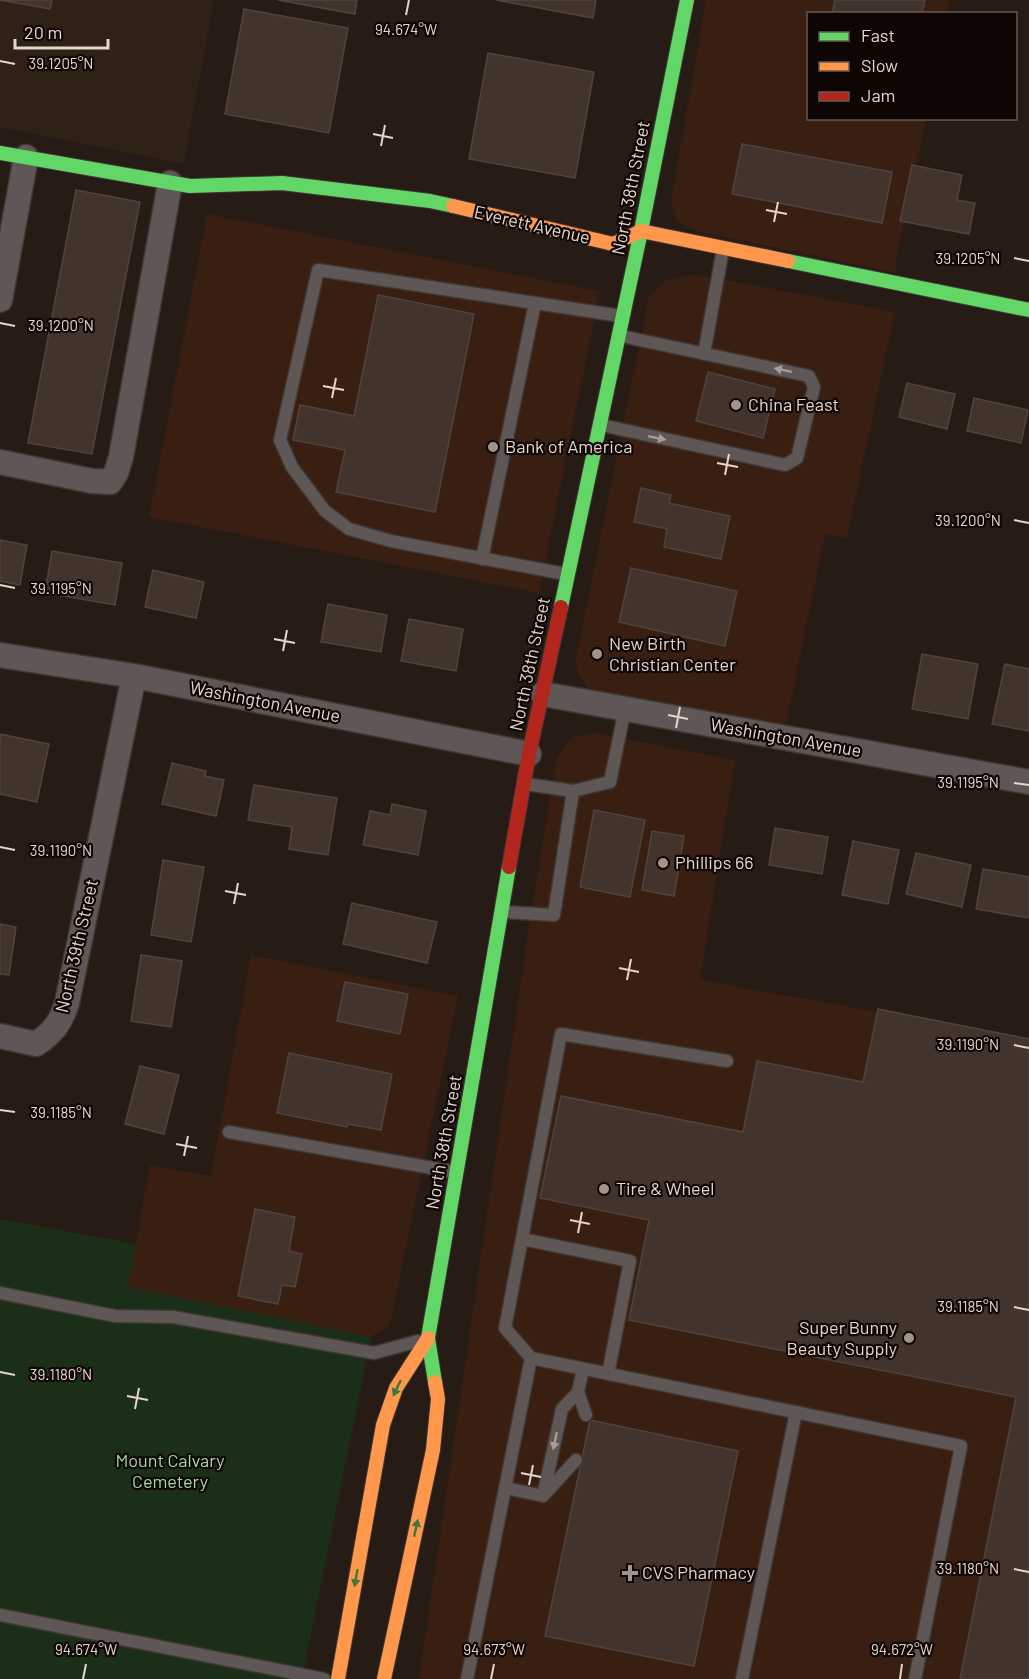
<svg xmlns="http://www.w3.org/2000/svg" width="1029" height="1679" viewBox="0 0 1029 1679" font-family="Barlow,sans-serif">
	<rect width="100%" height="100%" fill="#261b15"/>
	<!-- built -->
	<path fill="#391e12" d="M706 0H950L947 13 808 14V118L926 119 896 261V273L692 230 676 220 671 202Z
		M207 214 600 291 539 593 149 517Z
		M694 274 895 312 847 538 825 534 787 721 780 726 589 690 577 672 576 658 649 296 665 281Z
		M594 733 735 760 700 980 1029 1039V1679H419L526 947 556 758 572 737Z
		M251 955 458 996 390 1325 371 1337 127 1287 150 1165 211 1176Z"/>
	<!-- industrial -->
	<path fill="#2f2116" d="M0 0H214L184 164 0 127Z"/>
	<!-- green -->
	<path fill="#1b2f18" d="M0 1219 136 1244 128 1287 371 1337 302 1679H0Z"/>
	<!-- building -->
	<path fill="#42342d" stroke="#4f443e" stroke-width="1.5" d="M0 0H52L50 9Z
		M278 0H357L355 14Z
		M496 0H596L593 18Z
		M835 0H925L922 14H832Z
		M244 9 348 28 329 133 225 114Z
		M488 53 594 72 575 178 469 159Z
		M742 144 892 172 882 223 732 194Z
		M912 165 962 175 957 200 975 203 969 234 900 221Z
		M76 190 140 202 92 454 28 443Z
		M378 295 474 314 435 512 336 492 345 450 293 440 300 405 354 416Z
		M708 372 775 389 763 438 696 421Z
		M907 383 955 394 947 429 899 417Z
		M974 398 1028 410 1021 443 967 431Z
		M641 488 671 495 669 503 730 516 721 559 664 547 667 529 634 522Z
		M0 540 27 545 20 585 0 581Z
		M52 551 122 563 115 605 45 593Z
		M631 568 737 591 725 646 619 622Z
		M153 570 204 582 196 618 145 607Z
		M328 604 387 615 381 652 321 642Z
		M409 619 463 629 456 671 401 661Z
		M922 654 978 664 968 719 912 709Z
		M1005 664 1029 669V731L992 724Z
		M0 734 49 744 37 802 0 794Z
		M172 763 206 771 205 776 224 780 216 816 162 804Z
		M254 785 337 798 328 855 289 849 292 827 248 820Z
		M392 804 426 811 418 855 363 845 370 811 390 815Z
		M594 810 645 820 630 897 580 887Z
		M775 828 828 837 822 874 769 865Z
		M652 831 684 836 674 896 642 890Z
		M853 841 899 850 888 904 842 895Z
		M916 853 971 865 962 907 906 894Z
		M163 860 204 867 191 942 151 935Z
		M983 869 1029 877V918L976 909Z
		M352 903 437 922 427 963 343 944Z
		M0 924 16 927 9 975 0 974Z
		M141 955 182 961 171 1027 131 1021Z
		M345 982 408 994 400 1034 337 1021Z
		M878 1009 1029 1039V1679H960L1016 1397 629 1320 649 1220 540 1198 561 1096 743 1132 757 1061 863 1082Z
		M289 1053 392 1074 381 1130 348 1124 347 1127 277 1113Z
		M140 1066 179 1075 164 1134 125 1124Z
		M255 1209 295 1217 289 1251 302 1254 295 1287 282 1285 278 1304 238 1296Z
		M590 1420 738 1451 694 1666 545 1636Z"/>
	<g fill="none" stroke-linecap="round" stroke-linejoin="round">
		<!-- lane casing -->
		<g stroke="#3f3631" stroke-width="15">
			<path id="lane" d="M704 354 723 249
				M601 425 785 465 797 458 814 387 809 376 621 336
				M482 559 535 303
				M565 574 391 541 349 529 325 511 292 467 280 440 318 270 621 316
				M526 784 573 791 610 782 625 709
				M504 912 554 915 573 791
				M727 1061 561 1034 505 1328 531 1358 961 1446 915 1679
				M229 1132 455 1172
				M522 1239 630 1261 608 1374
				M0 1293 115 1316 173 1317 374 1353 418 1341
				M583 1369 578 1392 586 1415
				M506 1488 543 1496 576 1460
				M543 1496 562 1409 578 1392
				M0 1615 324 1679
				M467 1679 531 1358
				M742 1679 796 1412"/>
		</g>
		<!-- street casing -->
		<g stroke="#3f3631" stroke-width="27">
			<path id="street" d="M0 300 26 157
				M0 462 92 481 110 482 116 473 121 457 170 183
				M0 655 134 676 529 754
				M543 694 1029 782
				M0 1036 36 1044C53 1033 61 1022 67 1003L134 676"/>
		</g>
		<!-- fast casing -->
		<g stroke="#3f3631" stroke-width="16">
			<path id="fast" d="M0 153 190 186 282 183 430 201 453 206
				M788 261 1029 310
				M561 607 641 231 687 0
				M435 1382 428 1338 509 867"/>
		</g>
		<!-- slow casing -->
		<g stroke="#3f3631" stroke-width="16">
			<path id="slow" d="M453 206 613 244 641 231 788 261
				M338 1679 383 1425 396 1388 428 1338
				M384 1679 433 1450 438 1399 435 1382"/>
		</g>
		<!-- jam casing -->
		<g stroke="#3f3631" stroke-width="16">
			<path id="jam" d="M509 867 529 754 561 607"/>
		</g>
		<!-- lane -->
		<use href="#lane" stroke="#5f5656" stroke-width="12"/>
		<!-- street -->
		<use href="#street" stroke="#5f5656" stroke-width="24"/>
		<!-- fast -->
		<use href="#fast" stroke="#63d668" stroke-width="14"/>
		<!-- slow -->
		<use href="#slow" stroke="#ff974d" stroke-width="14"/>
		<!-- jam -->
		<use href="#jam" stroke="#b3261e" stroke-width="14"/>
	</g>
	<!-- one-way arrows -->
	<defs><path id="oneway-solid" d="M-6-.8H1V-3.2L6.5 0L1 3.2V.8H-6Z" transform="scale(1.5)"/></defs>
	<g fill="#a99c98">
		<use href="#oneway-solid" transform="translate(783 370) rotate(-168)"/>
		<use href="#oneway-solid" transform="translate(657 438) rotate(12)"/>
		<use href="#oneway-solid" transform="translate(555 1441) rotate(102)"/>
	</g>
	<g fill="#3d783b">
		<use href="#oneway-solid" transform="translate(397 1388) rotate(116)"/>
		<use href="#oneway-solid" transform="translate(416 1528) rotate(-78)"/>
		<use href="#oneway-solid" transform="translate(356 1578) rotate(100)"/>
	</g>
	<!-- ticks -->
	<path fill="none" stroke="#e5d5ce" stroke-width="2" d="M406 15 409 0M0 61 15 64M373 134 393 138M381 146 385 125M766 210 787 214M774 222 778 202M1014 258 1029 261M0 323 15 326M323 386 344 390M332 398 336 378M717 463 738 467M725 475 729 454M1014 520 1029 523M0 585 15 588M274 639 295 643M283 651 287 630M668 715 688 719M676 728 680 707M1014 783 1029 785M0 847 15 850M225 891 246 895M234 904 238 883M619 968 639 972M627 980 631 959M1014 1045 1029 1048M0 1110 15 1112M176 1144 197 1148M184 1156 188 1136M570 1220 590 1224M578 1233 582 1212M1014 1307 1029 1310M0 1372 15 1375M127 1396 148 1400M135 1409 139 1388M521 1473 541 1477M529 1485 533 1465M1014 1569 1029 1572M83 1679 86 1664M491 1679 494 1664M900 1679 902 1664"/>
	<!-- markers -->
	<g fill="#a2948d" stroke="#0f0603" stroke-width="2">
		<circle cx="736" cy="405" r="6"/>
		<circle cx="493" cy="447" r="6"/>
		<circle cx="597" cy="654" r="6"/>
		<circle cx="663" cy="863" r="6"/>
		<circle cx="604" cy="1189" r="6"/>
		<circle cx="909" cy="1338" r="6"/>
		<path d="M627 1564h6v6h6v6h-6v6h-6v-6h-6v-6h6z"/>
	</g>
	<g text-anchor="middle" stroke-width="4.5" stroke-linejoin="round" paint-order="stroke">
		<!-- street labels -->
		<g font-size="18" fill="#e5d5ce" stroke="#0f0603">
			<text transform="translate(631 188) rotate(-79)" y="6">North 38th Street</text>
			<text transform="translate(532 225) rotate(13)" y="6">Everett Avenue</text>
			<text transform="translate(530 664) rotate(-78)" y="6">North 38th Street</text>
			<text transform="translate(265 702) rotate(11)" y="6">Washington Avenue</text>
			<text transform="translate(786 738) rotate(10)" y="6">Washington Avenue</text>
			<text transform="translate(77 946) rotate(-77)" y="6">North 39th Street</text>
			<text transform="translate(444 1142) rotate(-80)" y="6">North 38th Street</text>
		</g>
		<!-- poi labels -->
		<g font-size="18" fill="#e5d5ce" stroke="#0f0603" text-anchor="start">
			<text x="748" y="411">China Feast</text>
			<text x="505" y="453">Bank of America</text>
			<text x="609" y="650">New Birth<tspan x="609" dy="21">Christian Center</tspan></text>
			<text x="675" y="869">Phillips 66</text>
			<text x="616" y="1195">Tire &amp; Wheel</text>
			<text x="897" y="1334" text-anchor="end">Super Bunny<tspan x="897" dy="21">Beauty Supply</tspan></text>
			<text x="642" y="1579">CVS Pharmacy</text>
		</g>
		<!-- park labels -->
		<g font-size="18" fill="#a0dc9e" stroke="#0f0603">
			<text x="170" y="1467">Mount Calvary<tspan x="170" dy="21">Cemetery</tspan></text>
		</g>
	</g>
	<g font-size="15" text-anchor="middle" fill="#e5d5ce" stroke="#0f0603" stroke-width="4.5" stroke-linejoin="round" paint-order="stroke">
		<text x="406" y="35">94.674°W</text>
		<text x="61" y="69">39.1205°N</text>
		<text x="968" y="264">39.1205°N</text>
		<text x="61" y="331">39.1200°N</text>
		<text x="968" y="526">39.1200°N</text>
		<text x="61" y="594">39.1195°N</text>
		<text x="968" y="788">39.1195°N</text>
		<text x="61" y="856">39.1190°N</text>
		<text x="968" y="1050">39.1190°N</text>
		<text x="61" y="1118">39.1185°N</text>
		<text x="968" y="1312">39.1185°N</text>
		<text x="61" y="1380">39.1180°N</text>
		<text x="968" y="1574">39.1180°N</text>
		<text x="86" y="1655">94.674°W</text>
		<text x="494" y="1655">94.673°W</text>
		<text x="902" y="1655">94.672°W</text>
	</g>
	<!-- legend -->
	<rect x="807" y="12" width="210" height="108" fill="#0f0603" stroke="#655954" stroke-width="1.5"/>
	<rect x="819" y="32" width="30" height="9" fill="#63d668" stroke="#655954" stroke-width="1.5"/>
	<text x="861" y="42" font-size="18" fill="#e5d5ce">Fast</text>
	<rect x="819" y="62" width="30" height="9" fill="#ff974d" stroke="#655954" stroke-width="1.5"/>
	<text x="861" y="72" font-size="18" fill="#e5d5ce">Slow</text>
	<rect x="819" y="92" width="30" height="9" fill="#b3261e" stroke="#655954" stroke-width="1.5"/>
	<text x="861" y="102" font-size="18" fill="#e5d5ce">Jam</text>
	<!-- scale -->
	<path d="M15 39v9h93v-9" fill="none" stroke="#e5d5ce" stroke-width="3"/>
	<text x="24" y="39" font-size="18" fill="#e5d5ce" stroke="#0f0603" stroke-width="4.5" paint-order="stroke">20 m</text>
</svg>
